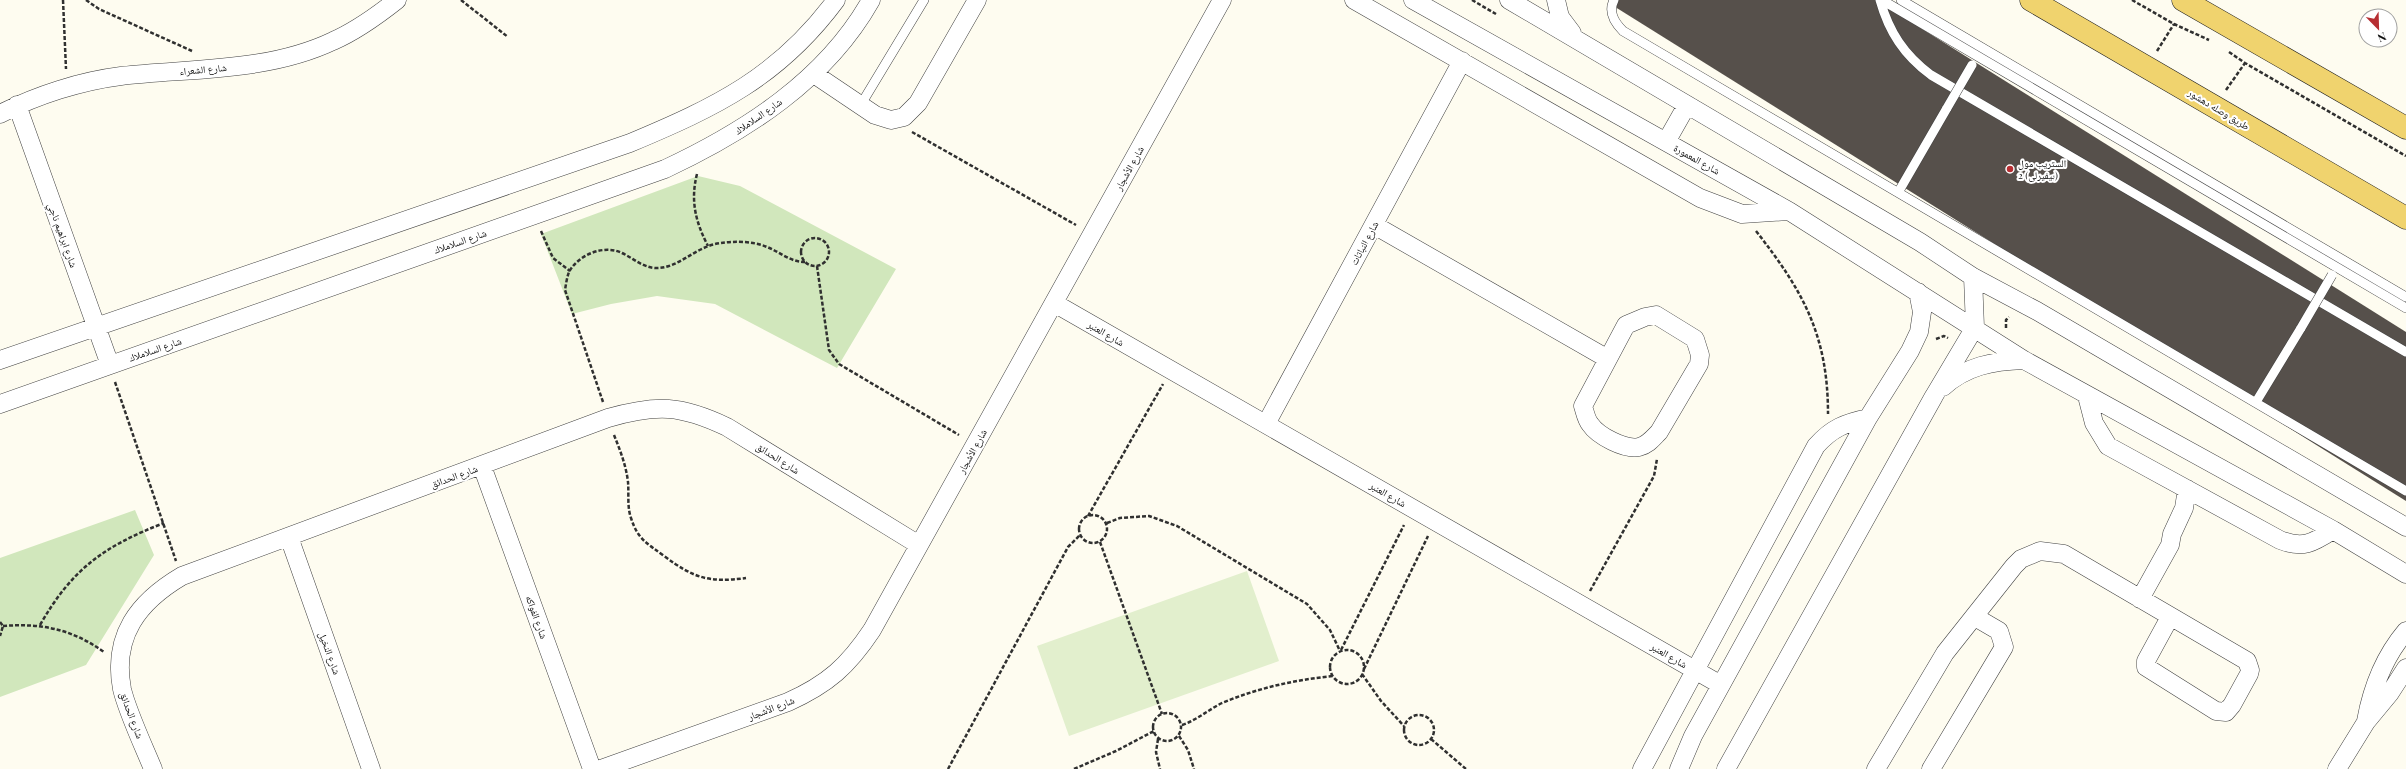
<svg xmlns="http://www.w3.org/2000/svg" width="2406" height="769" viewBox="0 0 2406 769" font-family="'Playfair Display','Noto Naskh Arabic',serif">
	<rect width="100%" height="100%" fill="#fefcf0"/>
	<!-- green -->
	<path fill="#d1e7bc" d="M698 176 740 186 896 269 837 368 715 304 657 296 611 304 572 314 541 234Z
		M135 510 154 555 86 665 0 697V558Z"/>
	<!-- pitch -->
	<path fill="#e2efcd" d="M1247 571 1279 661 1069 736 1037 646Z"/>
	<!-- building -->
	<path fill="#56504b" d="M1614 0H1876L2406 332V501L1612 5Z"/>
	<g fill="none" stroke-linecap="round" stroke-linejoin="round">
		<!-- lane casing -->
		<g stroke="#414141" stroke-width="10">
			<path id="lane" d="M1614 0C1608 12 1614 22 1623 31L2406 491
				M1880 0C1889 32 1904 55 1931 75L2406 352
				M1882 0 2406 308
				M1901 0 2406 297
				M860 106 924 0
				M1899 191 1947 108
				M2256 402 2301 328"/>
		</g>
		<!-- street casing -->
		<g stroke="#414141" stroke-width="19">
			<path id="street" d="M1354 0 1700 198 1742 214 1789 211
				M1413 0 1789 211 2024 360 2333 530 2406 574
				M1509 0 1920 242 1973 277 2037 311 2406 527
				M1556 0 1560 17 1572 33
				M814 74 875 115 891 120 904 117 918 103 977 0
				M17 105 110 365
				M0 114C37 95 81 81 121 76 191 68 268 72 333 41 356 31 378 15 397 0
				M1666 142 1687 105
				M1374 225 1608 359
				M1054 303 1721 685
				M1656 315 1695 339 1700 355 1699 364 1659 432C1653 438 1648 445 1639 447 1625 450 1598 436 1590 424 1586 419 1585 412 1583 406L1626 325 1645 317Z
				M0 360 630 143C716 107 779 77 836 0
				M1943 387C1966 366 1993 361 2024 360
				M2087 396 2094 423 2108 446 2280 540C2303 549 2313 543 2333 530
				M0 404 665 169C746 131 826 80 871 0
				M1266 424 1462 61
				M482 466 592 769
				M289 537 371 769
				M2140 599 2170 545 2172 534 2184 508 2187 489
				M2366 721C2372 688 2384 657 2406 631
				M153 769C144 747 127 711 122 689 112 636 138 602 182 576L608 418C657 404 681 405 727 427L919 545
				M601 769 788 702C828 684 848 666 872 630L1222 0
				M1642 769 1816 446C1832 428 1845 423 1868 418
				M1679 769 1693 736 1868 418 1910 351 1919 332 1922 312 1918 292
				M1726 769 1934 396 1975 327 1973 277
				M1876 769 1945 653 2014 566 2021 559 2040 551 2064 554 2247 661 2250 670 2249 674 2232 705 2226 712 2216 711 2146 667V661L2170 617
				M1931 769 2004 647 1999 631 1975 617
				M2337 769 2366 722 2390 693 2406 668"/>
		</g>
		<!-- primary casing -->
		<g stroke="#1f1f1f" stroke-width="23">
			<path id="primary" d="M2031 0 2406 218
				M2183 0 2406 128"/>
		</g>
		<!-- path -->
		<path stroke="#303030" stroke-width="2.5" stroke-dasharray="4 2" stroke-linecap="butt" d="M63 0 66 69
			M86 0 99 9 192 51
			M461 0 508 37
			M1472 0 1496 14
			M2132 0 2174 24 2209 40
			M2157 51 2174 24
			M2229 52 2245 63 2406 156
			M2226 90 2245 63
			M912 132 1076 225
			M697 174C690 201 696 223 708 246
			M541 231 553 258 570 271
			M1756 231C1803 291 1828 335 1828 414
			M801 252a14 14 0 1 1 28 0a14 14 0 1 1-28 0Z
			M817 266 829 350 839 364 959 435
			M2006 328V320L2009 317
			M1936 339 1944 336 1948 338
			M115 382 176 561
			M603 402 565 290C566 284 567 277 569 272 578 255 604 244 622 253 633 258 642 267 655 268 679 269 695 246 721 243 735 241 753 241 767 247 780 252 790 262 805 262
			M614 435C620 450 626 465 628 482 629 493 627 507 631 518 638 540 647 543 664 556 694 578 708 583 746 578
			M1079 529a14 14 0 1 1 28 0a14 14 0 1 1-28 0Z
			M1088 516 1163 384
			M1107 523 1120 518 1149 516 1177 526 1307 604 1330 630 1340 651
			M1100 542 1162 714
			M1590 591 1654 476 1657 459
			M0 622 3 626 0 636
			M40 625C72 569 104 546 164 523
			M3 626C41 623 72 629 104 652
			M1341 650 1404 525
			M1330 667a17 17 0 1 1 34 0a17 17 0 1 1-34 0Z
			M1364 669 1428 536
			M1362 674 1381 701 1404 726
			M1153 727a14 14 0 1 1 28 0a14 14 0 1 1-28 0Z
			M1404 730a15 15 0 1 1 30 0a15 15 0 1 1-30 0Z
			M1182 725C1197 720 1208 710 1222 703 1258 688 1294 680 1333 676
			M1179 736 1188 750 1194 769
			M1158 739 1156 752 1160 769
			M1431 739 1466 769
			M948 769 1068 547 1080 535
			M1074 769 1116 751 1154 731"/>
		<!-- lane -->
		<use href="#lane" stroke="#fff" stroke-width="9"/>
		<!-- street -->
		<use href="#street" stroke="#fff" stroke-width="18"/>
		<!-- primary -->
		<use href="#primary" stroke="#f0d36e" stroke-width="22"/>
		<!-- lane-bridge casing -->
		<g stroke="#414141" stroke-width="10" stroke-linecap="butt">
			<path id="lane-bridge" d="M1947 108 1972 65
				M2301 328 2332 275"/>
		</g>
		<!-- lane-bridge -->
		<use href="#lane-bridge" stroke="#fff" stroke-width="9"/>
	</g>
	<!-- markers -->
	<circle fill="#b72e32" stroke="#fff" stroke-width="1.5" cx="2010" cy="169" r="4"/>
	<g text-anchor="middle" stroke-width="4" stroke-linejoin="round" paint-order="stroke">
		<!-- street labels -->
		<g font-size="10" fill="#0e0e0e" stroke="#fff">
			<text transform="translate(203 69) rotate(-5)" y="4">شارع الشعراء</text>
			<text transform="translate(2219 109) rotate(31)" y="4">طريق وصله دهشور</text>
			<text transform="translate(758 116) rotate(-35)" y="4">شارع السلاملاك</text>
			<text transform="translate(1697 159) rotate(29)" y="4">شارع المعمورة</text>
			<text transform="translate(1129 168) rotate(-61)" y="4">شارع الأشجار</text>
			<text transform="translate(63 235) rotate(70)" y="4">شارع ابراهيم ناجي</text>
			<text transform="translate(460 241) rotate(-19)" y="4">شارع السلاملاك</text>
			<text transform="translate(1364 243) rotate(-62)" y="4">شارع النباتات</text>
			<text transform="translate(1106 333) rotate(30)" y="4">شارع العنبر</text>
			<text transform="translate(155 349) rotate(-19)" y="4">شارع السلاملاك</text>
			<text transform="translate(972 451) rotate(-61)" y="4">شارع الأشجار</text>
			<text transform="translate(778 458) rotate(32)" y="4">شارع الحدائق</text>
			<text transform="translate(454 476) rotate(-20)" y="4">شارع الحدائق</text>
			<text transform="translate(1388 494) rotate(30)" y="4">شارع العنبر</text>
			<text transform="translate(537 617) rotate(70)" y="4">شارع الفواكه</text>
			<text transform="translate(330 653) rotate(70)" y="4">شارع النخيل</text>
			<text transform="translate(1669 655) rotate(30)" y="4">شارع العنبر</text>
			<text transform="translate(771 708) rotate(-21)" y="4">شارع الأشجار</text>
			<text transform="translate(132 715) rotate(69)" y="4">شارع الحدائق</text>
		</g>
		<!-- poi labels -->
		<g font-size="10" fill="#0e0e0e" stroke="#fff" text-anchor="start">
			<text x="2018" y="167">الستريب مول<tspan x="2018" dy="12">2 (بيفيرلى)</tspan></text>
		</g>
	</g>
	<!-- north arrow -->
	<g transform="translate(2378 28) rotate(157)"><circle r="19" fill="#ffffff" stroke="#9f9f9f"/>
	<path d="M0-3L7 15L0 10L-7 15Z" fill="#b72e32"/>
	<text y="-6" font-size="11" font-weight="bold" text-anchor="middle" fill="#0e0e0e">N</text>
	</g>
</svg>
